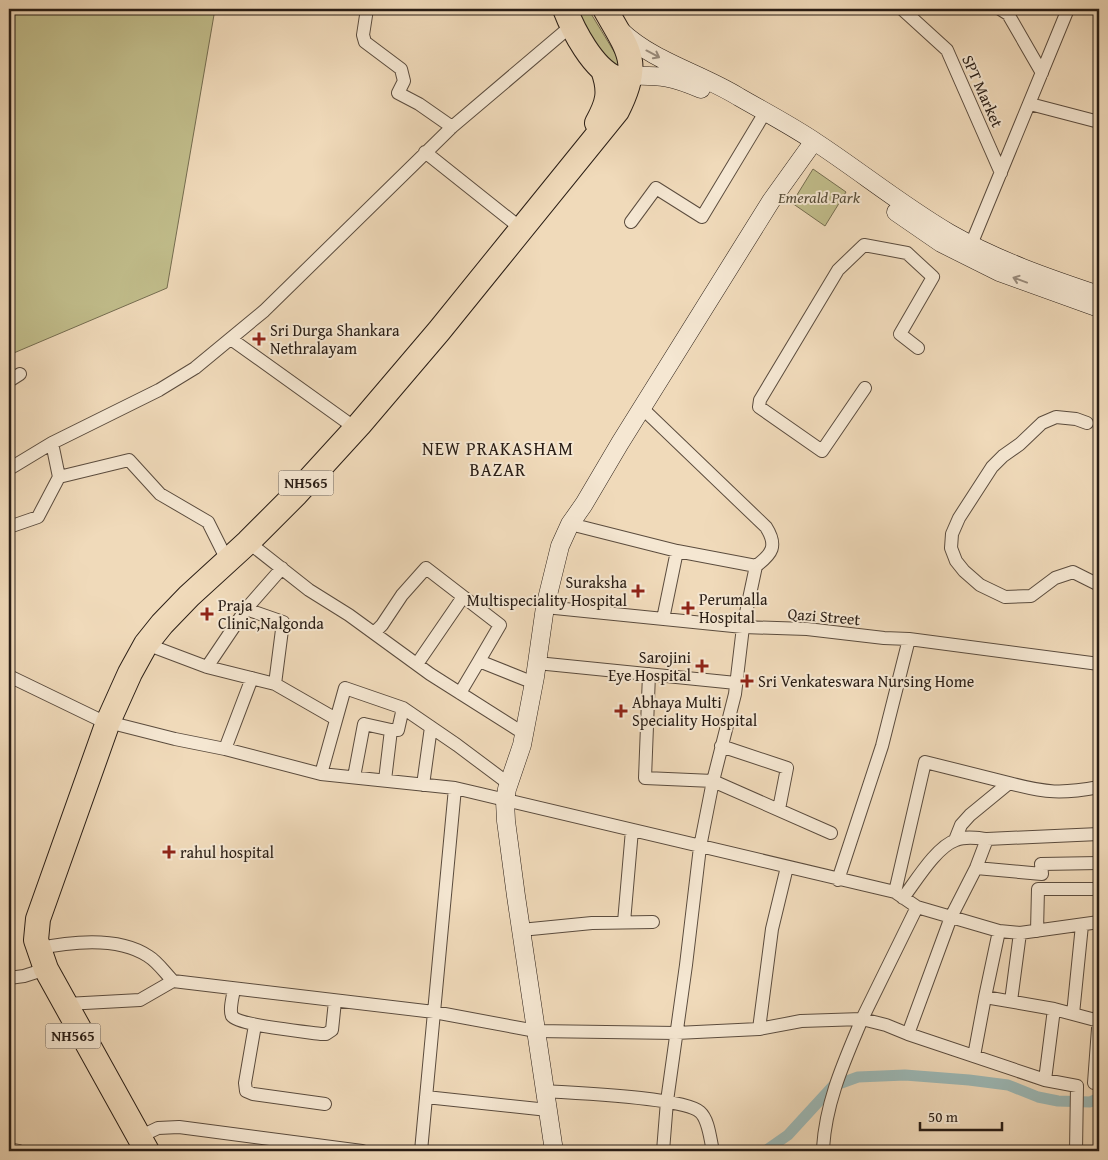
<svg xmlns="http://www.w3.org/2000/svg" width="1108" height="1160" viewBox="0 0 1108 1160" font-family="'Gentium Book Plus',serif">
	<rect width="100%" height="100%" fill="#f0daba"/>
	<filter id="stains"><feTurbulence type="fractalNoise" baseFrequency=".004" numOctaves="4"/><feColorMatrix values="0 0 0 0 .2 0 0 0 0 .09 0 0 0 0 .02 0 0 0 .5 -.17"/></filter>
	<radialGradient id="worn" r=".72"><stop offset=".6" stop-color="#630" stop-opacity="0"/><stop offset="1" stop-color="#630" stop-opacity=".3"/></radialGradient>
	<!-- green -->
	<path fill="#c1bd8b" stroke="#756d50" d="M9 9H215L167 288 9 355Z
		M573 9H587L590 12 621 63 623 69 610 72Z
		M813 169 846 192 825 226 792 203Z"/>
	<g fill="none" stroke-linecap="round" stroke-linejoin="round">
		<!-- canal -->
		<path stroke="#9cb9b7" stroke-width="11" d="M765 1151 788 1135 833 1086 858 1077 905 1075 969 1080 1008 1085 1038 1097 1058 1101 1090 1102 1099 1098"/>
		<!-- street casing -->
		<g stroke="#5b4c3e" stroke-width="14">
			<path id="street" d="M367 9 363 35 365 42 401 69 404 81 398 93 419 104 452 127
				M902 9 947 50 1001 173
				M1000 9 1008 14 1042 73
				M1030 104 1099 122
				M425 152 513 222
				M631 222 656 188 702 217 761 119
				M968 252 1068 9
				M231 339 351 425
				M9 381 20 374
				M865 388 822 451 759 407 760 400 838 270 864 245 907 253 933 277 900 334 918 348
				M642 408 766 527C778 546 772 554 756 566
				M1087 423 1076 419 1056 417 1042 423 1020 444 1003 456 992 467 959 518 952 534 951 548 956 561 964 571 980 585 1005 597 1031 596 1055 578 1073 572 1099 585
				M52 443 59 477 129 460 160 494 208 522 224 554
				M9 469 52 443 159 390 195 368 264 311 452 127 571 26
				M570 524 677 551 756 566 743 627 735 694 713 781 700 847 686 965 667 1101 663 1151
				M9 527 38 517 59 477
				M248 542 309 590 349 615 430 674 523 733
				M545 607 743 627 807 629 884 638 909 639 1099 664
				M246 609 282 568
				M663 619 677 551
				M374 633 382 625 402 595 426 568 500 625 479 661 534 683
				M146 644 207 667
				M537 663 736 683
				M417 664 463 597
				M649 674 645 778 713 781 831 833
				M9 676 100 720 175 739 225 749 321 774 455 788 895 892 917 907 999 931 1020 933 1099 922
				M275 684 283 622 246 609 207 667 275 684 336 719
				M460 693 479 661
				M721 746 787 768 779 809
				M225 749 252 678
				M321 774 345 688 403 708 457 745 509 784
				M354 777 364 724 391 730
				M385 780 391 730H398L403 708
				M1009 783C1046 793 1062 794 1099 787
				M423 785 431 727
				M976 868 1042 874 1041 864 1099 863
				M838 880 882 746 909 639
				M895 892 925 762 1009 783 970 815 961 825 955 840
				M903 898C916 881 936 847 956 840 965 836 977 838 987 839L1099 834
				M624 922 632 830
				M521 930 592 923 653 922
				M1037 931 1038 889H1099
				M35 949C68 942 118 936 148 956 158 962 165 973 173 981L434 1012 536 1031 676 1033 759 1029 801 1021 862 1019 917 907
				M9 978 24 976 46 969
				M234 989C233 996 229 1010 232 1016 238 1025 307 1032 321 1034H326L332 1030 335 1001
				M985 997 999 931
				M1011 1001 1020 933
				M66 1004 140 1000 173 981
				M1054 1009 1099 1021
				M1073 1014 1082 925
				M255 1025 245 1083 246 1091 253 1094 325 1104
				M759 1029 772 929 787 867
				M908 1034 951 917 976 868 987 839
				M974 1056 985 997 1054 1009 1045 1080
				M1094 1083 1099 1015
				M545 1091C573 1093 683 1097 700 1112 709 1120 710 1139 713 1151
				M426 1097 548 1110
				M139 1137 158 1128 179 1127 362 1151
				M823 1148C826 1101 844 1062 862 1019L886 1025 908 1034 1045 1080 1077 1086 1076 1151
				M9 1149 19 1151
				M421 1151 455 788"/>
		</g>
		<!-- secondary casing -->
		<g stroke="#291d15" stroke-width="19">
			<path id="secondary" d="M621 31C654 62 700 73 739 97 765 112 792 126 817 143 861 172 903 206 949 233 996 260 1048 278 1099 295
				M631 76C661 75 673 77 701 89
				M896 212 941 243 999 272 1099 308
				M554 1151 516 896 506 821 505 801 507 789 522 745 535 677 545 607 560 546 570 524 584 504 620 443 771 201 814 141"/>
		</g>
		<!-- highway casing -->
		<g stroke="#291d15" stroke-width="26">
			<path id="highway" d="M565 9C573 30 593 69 616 78
				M597 123C608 103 611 92 603 70
				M147 1151 46 969 36 940 38 919 108 722 130 673 146 644 162 624 189 596 248 542 296 494 359 425 439 331 617 111C642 62 629 52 605 9"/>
		</g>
		<!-- street -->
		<use href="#street" stroke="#f5e7d2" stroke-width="12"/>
		<!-- secondary -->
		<use href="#secondary" stroke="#f5e7d2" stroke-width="18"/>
		<!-- highway -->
		<use href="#highway" stroke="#f0daba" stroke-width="24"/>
	</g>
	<!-- one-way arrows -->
	<defs><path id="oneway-shaft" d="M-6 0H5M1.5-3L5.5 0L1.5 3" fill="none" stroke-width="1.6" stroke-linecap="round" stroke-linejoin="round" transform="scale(1.25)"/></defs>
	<g stroke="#998c7d">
		<use href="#oneway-shaft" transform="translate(653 54) rotate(28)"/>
		<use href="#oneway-shaft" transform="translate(1020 280) rotate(-160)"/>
	</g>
	<!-- markers -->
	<g fill="#8f2418" stroke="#f5e7d2" stroke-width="2">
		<path d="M256.5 331.5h5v5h5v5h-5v5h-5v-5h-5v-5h5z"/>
		<path d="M635.5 583.5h5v5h5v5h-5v5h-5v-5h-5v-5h5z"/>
		<path d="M685.5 600.5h5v5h5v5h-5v5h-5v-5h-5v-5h5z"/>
		<path d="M204.5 606.5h5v5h5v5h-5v5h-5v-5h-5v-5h5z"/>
		<path d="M699.5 658.5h5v5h5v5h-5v5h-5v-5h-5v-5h5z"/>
		<path d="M744.5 673.5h5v5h5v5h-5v5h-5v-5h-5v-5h5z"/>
		<path d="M618.5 703.5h5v5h5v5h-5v5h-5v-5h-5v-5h5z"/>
		<path d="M166.5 844.5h5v5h5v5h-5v5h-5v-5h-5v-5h5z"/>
	</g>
	<g text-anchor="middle" stroke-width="4" stroke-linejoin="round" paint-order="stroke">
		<!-- shield labels -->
		<g fill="#f5e7d2" stroke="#665a4e" stroke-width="1">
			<rect x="278.5" y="470.5" width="55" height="25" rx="4"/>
			<rect x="45.5" y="1023.5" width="55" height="25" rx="4"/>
		</g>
		<g font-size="15" font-weight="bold" fill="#291d15">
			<text x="306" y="488">NH565</text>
			<text x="73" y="1041">NH565</text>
		</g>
		<!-- street labels -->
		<g font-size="16" fill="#291d15" stroke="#f5e7d2">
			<text transform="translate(983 91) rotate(66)" y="6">SPT Market</text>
			<text transform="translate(824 616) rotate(5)" y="6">Qazi Street</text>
		</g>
		<!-- park labels -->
		<g font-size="16" font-style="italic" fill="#574d38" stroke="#f5e7d2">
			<text x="819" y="203">Emerald Park</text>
		</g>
		<!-- poi labels -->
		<g font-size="16" fill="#291d15" stroke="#f5e7d2" text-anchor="start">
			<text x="270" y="336">Sri Durga Shankara<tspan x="270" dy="18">Nethralayam</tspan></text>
			<text x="627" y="588" text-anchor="end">Suraksha<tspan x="627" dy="18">Multispeciality Hospital</tspan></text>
			<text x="699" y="605">Perumalla<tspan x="699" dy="18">Hospital</tspan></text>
			<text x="218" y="611">Praja<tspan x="218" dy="18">Clinic,Nalgonda</tspan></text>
			<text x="691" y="663" text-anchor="end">Sarojini<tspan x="691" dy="18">Eye Hospital</tspan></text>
			<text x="758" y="687">Sri Venkateswara Nursing Home</text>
			<text x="632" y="708">Abhaya Multi<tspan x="632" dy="18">Speciality Hospital</tspan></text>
			<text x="180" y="858">rahul hospital</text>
		</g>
		<!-- neighbourhood labels -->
		<g font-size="18" letter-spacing="1" fill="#291d15" stroke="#f5e7d2">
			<text x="498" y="455">NEW PRAKASHAM<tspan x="498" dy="21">BAZAR</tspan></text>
		</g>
	</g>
	<!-- margin -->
	<rect width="1108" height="1160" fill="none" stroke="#f0daba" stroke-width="30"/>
	<rect x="10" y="10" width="1088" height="1140" fill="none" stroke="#291d15" stroke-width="2.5"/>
	<rect x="15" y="15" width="1078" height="1130" fill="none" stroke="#291d15"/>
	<!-- scale -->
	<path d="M920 1122v8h82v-8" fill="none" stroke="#291d15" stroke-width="2.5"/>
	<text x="928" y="1122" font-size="15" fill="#291d15" stroke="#f5e7d2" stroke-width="4" paint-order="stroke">50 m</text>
	<rect width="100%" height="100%" filter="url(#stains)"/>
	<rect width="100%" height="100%" fill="url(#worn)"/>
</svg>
